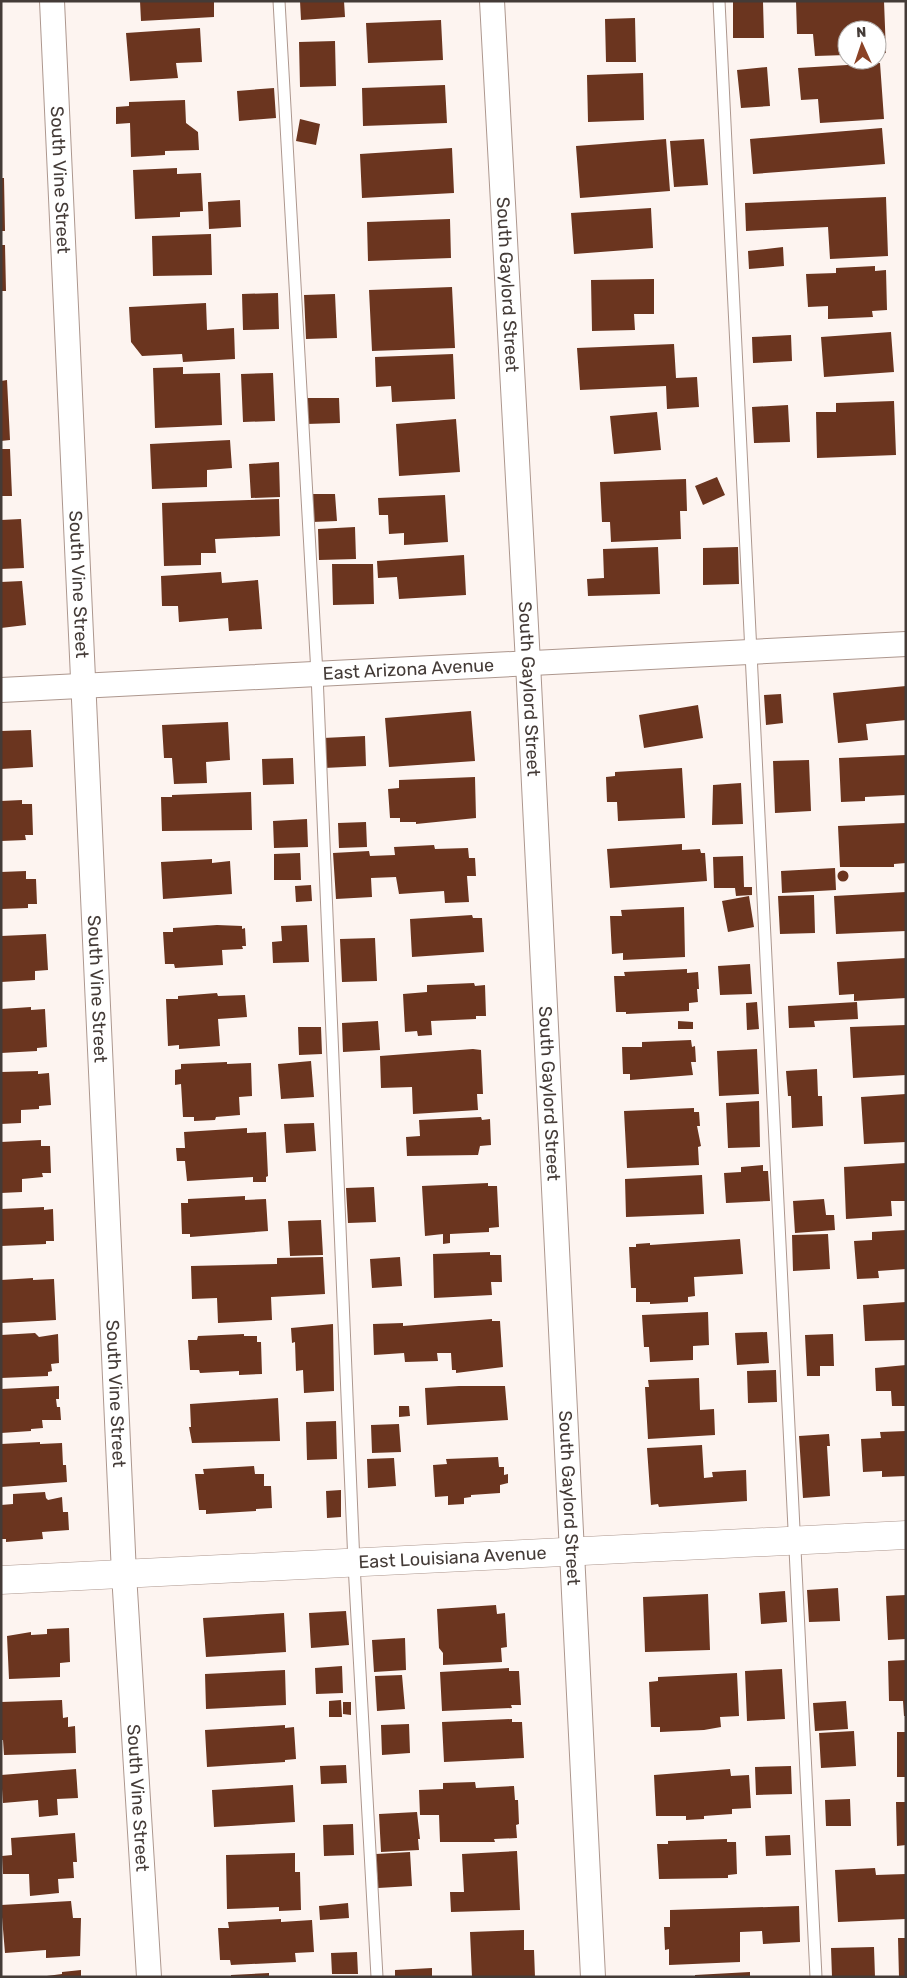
<svg xmlns="http://www.w3.org/2000/svg" width="907" height="1978" viewBox="0 0 907 1978" font-family="Rubik,sans-serif">
	<rect width="100%" height="100%" fill="#fdf4f0"/>
	<!-- building -->
	<path fill="#6b351f" d="M140 1H214V17L141 21Z
		M300 1H344L345 17 301 20Z
		M796 1H884L886 53 877 54V30H847V55L815 56 813 34H797Z
		M733 2H763L764 38H733Z
		M635 18 636 62H606L605 19Z
		M441 20 443 60 368 63 366 23Z
		M200 28 202 62 176 63 178 78 130 81 126 33Z
		M335 41 336 86 300 87 299 42Z
		M880 63 884 119 820 123 818 99 801 100 798 68Z
		M767 67 770 106 741 108 737 70Z
		M643 73 644 120 588 122 587 75Z
		M445 85 447 123 363 126 362 88Z
		M274 88 276 118 239 121 237 91Z
		M185 100 186 123 198 132 199 150 165 151V155L131 157 130 123 116 124V107L129 106V102Z
		M300 119 320 124 316 145 296 141Z
		M882 128 885 164 753 174 750 139Z
		M666 139 670 191 580 198 576 146Z
		M704 139 708 185 674 187 670 141Z
		M452 148 454 193 362 198 360 154Z
		M177 168V174L201 173 203 211 180 212V217L135 219 133 170Z
		M1 178H4L5 231H1Z
		M886 197 888 256 830 259 828 227 746 231 745 203Z
		M240 200 241 227 209 229 208 202Z
		M651 208 653 248 574 254 571 213Z
		M450 219 451 258 368 261 367 222Z
		M211 234 212 275 153 276 152 236Z
		M1 245H5L6 291H1Z
		M783 247 784 266 749 269 748 251Z
		M875 266V271L886 270 887 310 872 311 873 317 828 319V306L808 307 806 274 836 273V268Z
		M654 279V314H634L635 330 592 331 591 280Z
		M452 287 455 348 372 351 369 290Z
		M278 293 279 329 243 330 242 294Z
		M335 294 337 338 306 339 304 295Z
		M206 303 207 330 234 328 235 359 183 362 182 354 142 356 131 342 129 307Z
		M891 332 894 372 824 377 821 337Z
		M791 335 792 361 753 363 752 337Z
		M674 344 676 378 697 377 699 407 667 409 666 386 580 390 577 348Z
		M453 354 455 399 392 402 391 386 376 387 375 357Z
		M183 367V374L220 373 222 425 155 428 153 368Z
		M273 373 275 421 243 422 241 374Z
		M7 380 10 440 1 441V381Z
		M305 398H339L340 423 306 424Z
		M894 401 896 455 817 458 816 412H836V403Z
		M788 405 790 442 754 443 752 407Z
		M657 412 661 450 614 454 610 416Z
		M456 419 460 472 399 476 396 424Z
		M230 440 232 468 207 470V487L152 489 150 444Z
		M1 449H10L12 496H1Z
		M279 462 280 497 251 498 249 464Z
		M717 477 725 495 703 505 695 486Z
		M686 479 687 511H680L681 539 611 542 610 522H602L600 482Z
		M311 494H335L337 521 312 522Z
		M445 495 448 542 404 545V533L389 534 388 515H379L378 498Z
		M279 499 280 536 215 539 216 553H201V565L164 566 162 503Z
		M21 519 24 568 1 569V520Z
		M355 527 356 559 319 560 318 529Z
		M658 547 660 594 588 596 587 579 604 578 603 549Z
		M738 547 739 584 703 585V548Z
		M464 555 466 595 399 599 397 577 378 578 377 561Z
		M332 564H373L374 604 333 605Z
		M221 572 222 583 258 580 262 629 229 631 228 618 179 622 178 606H162L161 576Z
		M22 581 26 625 1 628V582Z
		M906 686V720L866 724 868 740 838 743 833 693Z
		M781 694 783 723 766 725 764 695Z
		M698 705 703 738 644 748 639 715Z
		M471 711 475 761 389 767 385 718Z
		M228 722 230 760 206 762 207 783 174 784 172 758H164L162 725Z
		M31 730 33 767 1 769V731Z
		M365 736 366 766 324 768 323 738Z
		M906 755V795L865 797V801L841 802 839 758Z
		M293 758 294 784 263 785 262 759Z
		M809 760 811 811 775 813 773 761Z
		M682 768 685 818 618 821 617 802H607L606 777 615 776V772Z
		M475 777 476 818 416 824V822H400V818H390L388 789 399 788V780Z
		M741 783 743 824 712 825 713 785Z
		M251 792 252 830 162 831 161 797H172V795Z
		M22 800V804H32L33 835H25L26 840 1 841V801Z
		M307 819 308 847 274 848 273 821Z
		M366 822 367 847 339 848 338 823Z
		M906 823V863L894 864V867H840L838 826Z
		M682 844V850L700 849 701 853H705L707 881 610 888 607 849Z
		M434 845 435 849 468 848 469 858H475L476 876H467L469 902 445 903 444 891 399 894 396 877 371 878 372 897 336 899 333 853 369 851 370 856 395 855 394 847Z
		M300 853 301 880H274V854Z
		M743 856 744 887H752V895L736 896 735 888H714L713 857Z
		M212 859V863L230 861 232 894 163 899 161 862Z
		M835 868 836 890 782 893 781 871Z
		M837.5 876a5.5 5.5 0 1 1 11 0a5.5 5.5 0 1 1-11 0Z
		M26 871V879H36L37 904H28V908L1 909V872Z
		M311 885 312 901 296 902 295 886Z
		M906 892V931L836 934 834 896Z
		M814 895 815 933 780 934 778 896Z
		M749 896 754 927 728 932 722 901Z
		M684 907 685 957 623 960V953L612 954 610 916H622L621 910Z
		M472 915 473 918H482L484 952 412 957 410 919Z
		M217 925 242 926V929L245 928 246 946H242L243 949 222 950 223 965 175 968 174 964H165L163 932H173V928Z
		M307 925 309 962 273 963 272 942 282 941 281 926Z
		M46 934 48 970 35 971V980L1 982V936Z
		M375 938 377 981 342 982 340 939Z
		M906 958V998L854 1001V994L839 995 837 962Z
		M750 964 752 994 720 995 718 966Z
		M687 969V973L698 972 699 989H697L698 1002 689 1003V1011L626 1014V1012H616L614 976H625L624 972Z
		M474 983 475 986 485 985 486 1016H476V1019L431 1021 432 1035 418 1036 417 1031 405 1032 403 994 427 992V985Z
		M217 993 218 996 245 995 247 1017 218 1019 220 1046 179 1049V1045L168 1046 166 999H178V996Z
		M757 1002 759 1029 747 1030 746 1003Z
		M857 1002 858 1019 814 1021 815 1027 789 1028 788 1006Z
		M31 1007V1010L45 1009 47 1047 37 1048V1051L1 1053V1009Z
		M378 1021 380 1050 343 1052 342 1023Z
		M678 1021 693 1022V1029H678Z
		M906 1025V1075L853 1078 850 1027Z
		M298 1027H321L322 1054 299 1055Z
		M691 1040 692 1047 695 1046 696 1062H691L693 1075 630 1080V1074H623L622 1047H642V1042Z
		M473 1049 481 1050 483 1094H477L478 1110 413 1114 412 1087 381 1088 380 1056Z
		M757 1049 759 1094 719 1096 717 1051Z
		M311 1061 314 1097 281 1099 278 1064Z
		M227 1062V1064L251 1063 252 1096 239 1097 240 1115 216 1117 215 1120 194 1121V1117H183L181 1084 175 1085V1070L181 1069V1064Z
		M817 1069 818 1096H822L823 1126 792 1128 791 1096H788L786 1071Z
		M38 1071V1074L49 1073 51 1105 39 1106V1109L21 1110V1123L1 1124V1072Z
		M906 1094V1142L864 1144 861 1097Z
		M759 1101 760 1147 728 1148 726 1103Z
		M694 1108V1112H699L700 1126H697L701 1146 698 1147 699 1165 627 1168 624 1111Z
		M481 1117 482 1120 490 1119 491 1145 480 1146 478 1155 407 1156 406 1137 420 1136 419 1120Z
		M314 1123 316 1151 286 1153 284 1124Z
		M247 1128V1133L266 1132 268 1176 266 1177V1182H253V1177L187 1181 185 1161H177L176 1148H185L184 1132Z
		M41 1140V1146H50L51 1173H42L43 1177 22 1179V1192L1 1193V1142Z
		M906 1163V1201H891L892 1216 846 1219 844 1167Z
		M763 1165V1171H768L770 1201 726 1203 724 1173 741 1172V1167Z
		M702 1175 704 1214 626 1217 625 1179Z
		M488 1183V1186H497L499 1227 489 1228V1232L450 1234V1243L443 1244V1234L425 1236 422 1186Z
		M374 1187 376 1222 348 1223 346 1188Z
		M245 1196V1200L266 1199 268 1231 190 1237V1234H182L181 1203H188V1199Z
		M824 1199 826 1215H834L835 1230 795 1233 793 1201Z
		M44 1207V1210L53 1209 54 1241H46V1244L1 1246V1209Z
		M321 1220 323 1255 290 1256 288 1221Z
		M906 1230V1269L878 1271 879 1278 857 1279 854 1241 872 1240V1232Z
		M828 1234 830 1269 793 1271 792 1235Z
		M740 1239 743 1274 694 1277 695 1296 688 1297V1302L650 1304V1302H636V1288H631L629 1247H636V1244L650 1243V1245Z
		M490 1252V1255H501L502 1282H491L492 1295 434 1298 433 1254Z
		M323 1257 325 1294 271 1297 272 1320 218 1323 217 1298 192 1299 191 1266 277 1264V1258Z
		M400 1257 402 1286 372 1288 370 1259Z
		M33 1278V1280L54 1279 56 1320 1 1323V1280Z
		M906 1302V1340L865 1341 863 1305Z
		M708 1312 709 1345 693 1346V1360L650 1362 649 1347H644L642 1315Z
		M492 1319V1321H500L503 1367 456 1373V1370H452L451 1353H437L438 1361 405 1362 404 1353 374 1355 373 1324 403 1323V1326Z
		M333 1324 334 1391 304 1393 303 1370 296 1371 295 1342 292 1343 291 1328Z
		M767 1332 769 1363 737 1365 735 1333Z
		M35 1333 39 1337 58 1334 59 1363 51 1364 52 1371 48 1372V1376L1 1378V1335Z
		M244 1334V1336H257V1342H261L262 1374 239 1375V1371L200 1373 199 1370H190L188 1340H197L198 1336Z
		M833 1334 834 1366H820V1376H807L805 1335Z
		M906 1365V1406H892L891 1391H876L875 1368Z
		M776 1370 777 1402 748 1403 747 1371Z
		M699 1378 700 1410 714 1409 715 1435 648 1439 645 1387H649L648 1380Z
		M59 1386V1399H56L57 1407H60L61 1420H42L43 1428 31 1429V1431L1 1433V1389Z
		M459 1386H505L508 1420 427 1425 425 1388Z
		M278 1398 280 1441 192 1443 189 1427H191L190 1404Z
		M399 1406H409L410 1416 399 1417Z
		M336 1421 337 1459 307 1460 306 1422Z
		M399 1424 401 1452 372 1453 371 1425Z
		M906 1431V1476L882 1477V1471L863 1472 861 1439 881 1438 880 1432Z
		M829 1434 830 1446H827L830 1496 803 1498 799 1436Z
		M40 1442V1444L62 1443 63 1465H66L67 1482 1 1487V1444Z
		M702 1445 704 1478 713 1477 712 1472 746 1470 747 1501 659 1507 658 1504 651 1505 647 1448Z
		M498 1457 499 1467H504V1475L508 1474V1483L500 1485V1493L471 1495V1497L464 1498V1504L448 1505V1496L435 1497 433 1465 447 1464 446 1459Z
		M394 1458 396 1486 368 1488 367 1459Z
		M254 1466 255 1474H264V1486H271L272 1508 256 1509V1511L206 1514V1510H199L195 1474H204L203 1469Z
		M341 1490V1517L327 1518 326 1491Z
		M45 1492 46 1498 48 1500 62 1497 63 1512H68L69 1530 42 1532 43 1539 6 1542V1539H1V1505L13 1504V1494Z
		M838 1588 840 1621 809 1622 807 1590Z
		M785 1591 787 1622 761 1624 759 1593Z
		M708 1594 710 1650 645 1652 643 1597Z
		M906 1595V1639L888 1640 886 1596Z
		M496 1605 497 1614 505 1613 507 1647 501 1648 502 1662 443 1665V1653L439 1648 437 1609Z
		M346 1611 349 1645 311 1648 309 1613Z
		M284 1613 286 1652 206 1657 203 1618Z
		M69 1628 70 1662 60 1663V1677L9 1679 7 1636 31 1632V1635L47 1634V1629Z
		M405 1638 406 1670 374 1672 372 1640Z
		M906 1660V1716H904L903 1701H889L888 1661Z
		M342 1666 343 1693 316 1694 315 1668Z
		M509 1668V1671H519L521 1705H511L512 1708 442 1711 440 1672Z
		M782 1669 785 1719 747 1721 745 1671Z
		M285 1670 286 1705 206 1709 205 1674Z
		M737 1673 739 1716 720 1717 721 1727 704 1730 660 1732V1727H651L649 1682 658 1681V1677Z
		M402 1675 405 1709 377 1711 375 1676Z
		M62 1700 63 1718 68 1717V1727L75 1726 76 1753 4 1755 3 1740H1V1702Z
		M341 1700 342 1717H329V1701Z
		M846 1701 848 1729 815 1731 813 1703Z
		M343 1702H351V1715L343 1714Z
		M512 1719V1722H522L524 1758 444 1762 442 1722Z
		M409 1724 410 1753 382 1755 381 1725Z
		M285 1725V1728L294 1727 296 1759 285 1760V1762L207 1767 205 1730Z
		M854 1731 856 1766 821 1768 819 1733Z
		M897 1732H906V1777H897Z
		M346 1765 347 1783 321 1784 320 1766Z
		M791 1766 792 1794 756 1795 755 1767Z
		M76 1769 78 1798 57 1799 58 1815 39 1817 38 1800 3 1803 1 1775Z
		M730 1769 731 1776 749 1775 751 1808 732 1809V1814L704 1816V1819L686 1820V1816H656L654 1775Z
		M475 1782 476 1788 514 1786 515 1800H518L519 1824 516 1825 517 1838 494 1839 495 1842H440L439 1815H420L419 1790 443 1789V1783Z
		M293 1785 295 1822 214 1827 212 1790Z
		M850 1799 851 1826H826L825 1800Z
		M896 1802H906V1845L897 1846Z
		M417 1812 420 1839H418L419 1850 381 1852 379 1814Z
		M353 1824 354 1855 324 1856 323 1825Z
		M75 1833 77 1862H73L74 1878 58 1879 59 1893 30 1896 29 1874H3L2 1856 12 1855 11 1838Z
		M790 1835 791 1855 766 1856 765 1836Z
		M727 1839V1842H736L737 1874 728 1875V1878L659 1879 657 1844H668V1841Z
		M517 1851 520 1910 451 1912 450 1892H464L462 1854Z
		M410 1852 412 1886 378 1888 376 1854Z
		M295 1853V1872H300L301 1910 279 1911V1907L227 1909 226 1855Z
		M875 1868 876 1875 906 1874V1919L838 1922 835 1870Z
		M71 1901 73 1918H81L80 1956 46 1958V1950L5 1953 1 1905Z
		M348 1903 349 1918 320 1920 319 1906Z
		M799 1906 800 1942 763 1944 762 1931 740 1932V1962L669 1965V1949L665 1950 664 1927H670V1910Z
		M281 1919V1922L312 1920 314 1952 295 1953 296 1962 231 1965 230 1960H220L218 1928H229L228 1922Z
		M524 1930V1950H534L535 1977H472L470 1932Z
		M898 1938H906V1977H899Z
		M874 1947 875 1977H832L831 1948Z
		M357 1952 358 1974H332L331 1953Z
		M432 1968V1977H395V1970Z
		M81 1970V1977H39L62 1974V1972Z
		M750 1972V1977H695V1975Z
		M269 1973V1977H231V1975Z"/>
	<g fill="none" stroke-linecap="round" stroke-linejoin="round">
		<!-- lane casing -->
		<g stroke="#ad978e" stroke-width="13">
			<path id="lane" d="M279 1 317 674 354 1564 377 1977
				M719 1 816 1977"/>
		</g>
		<!-- street casing -->
		<g stroke="#ad978e" stroke-width="26">
			<g id="street">
				<path id="s1" d="M52 1 124 1574 149 1977"/>
				<path id="s2" d="M492 1 528 663 593 1977"/>
				<path id="s3" d="M1 690 906 644"/>
			</g>
		</g>
		<!-- secondary casing -->
		<g stroke="#ad978e" stroke-width="29">
			<g id="secondary">
				<path id="s4" d="M1 1580 906 1535"/>
			</g>
		</g>
		<!-- lane -->
		<use href="#lane" stroke="#fff" stroke-width="11"/>
		<!-- street -->
		<use href="#street" stroke="#fff" stroke-width="24"/>
		<!-- secondary -->
		<use href="#secondary" stroke="#fff" stroke-width="28"/>
	</g>
	<g text-anchor="middle" stroke-width="5" stroke-linejoin="round" paint-order="stroke">
		<!-- street labels -->
		<g font-size="18" fill="#443b37" stroke="#fff">
			<text dy="6" stroke="none"><textPath href="#s1" startOffset="179">South Vine Street</textPath></text>
			<text dy="6" stroke="none"><textPath href="#s2" startOffset="284">South Gaylord Street</textPath></text>
			<text dy="6" stroke="none"><textPath href="#s1" startOffset="584">South Vine Street</textPath></text>
			<text dy="6" stroke="none"><textPath href="#s3" startOffset="408">East Arizona Avenue</textPath></text>
			<text dy="6" stroke="none"><textPath href="#s2" startOffset="689">South Gaylord Street</textPath></text>
			<text dy="6" stroke="none"><textPath href="#s1" startOffset="989">South Vine Street</textPath></text>
			<text dy="6" stroke="none"><textPath href="#s2" startOffset="1094">South Gaylord Street</textPath></text>
			<text dy="6" stroke="none"><textPath href="#s1" startOffset="1394">South Vine Street</textPath></text>
			<text dy="6" stroke="none"><textPath href="#s2" startOffset="1499">South Gaylord Street</textPath></text>
			<text dy="6" stroke="none"><textPath href="#s4" startOffset="452">East Louisiana Avenue</textPath></text>
			<text dy="6" stroke="none"><textPath href="#s1" startOffset="1799">South Vine Street</textPath></text>
		</g>
	</g>
	<!-- border -->
	<rect width="907" height="1978" fill="none" stroke="#443b37" stroke-width="5"/>
	<!-- north arrow -->
	<g transform="translate(862 45) rotate(357)"><circle r="24" fill="#ffffff" stroke="#b4b1af"/>
	<path d="M0-4L9 19L0 12L-9 19Z" fill="#8b4225"/>
	<text y="-8" font-size="14" font-weight="bold" text-anchor="middle" fill="#443b37">N</text>
	</g>
</svg>
